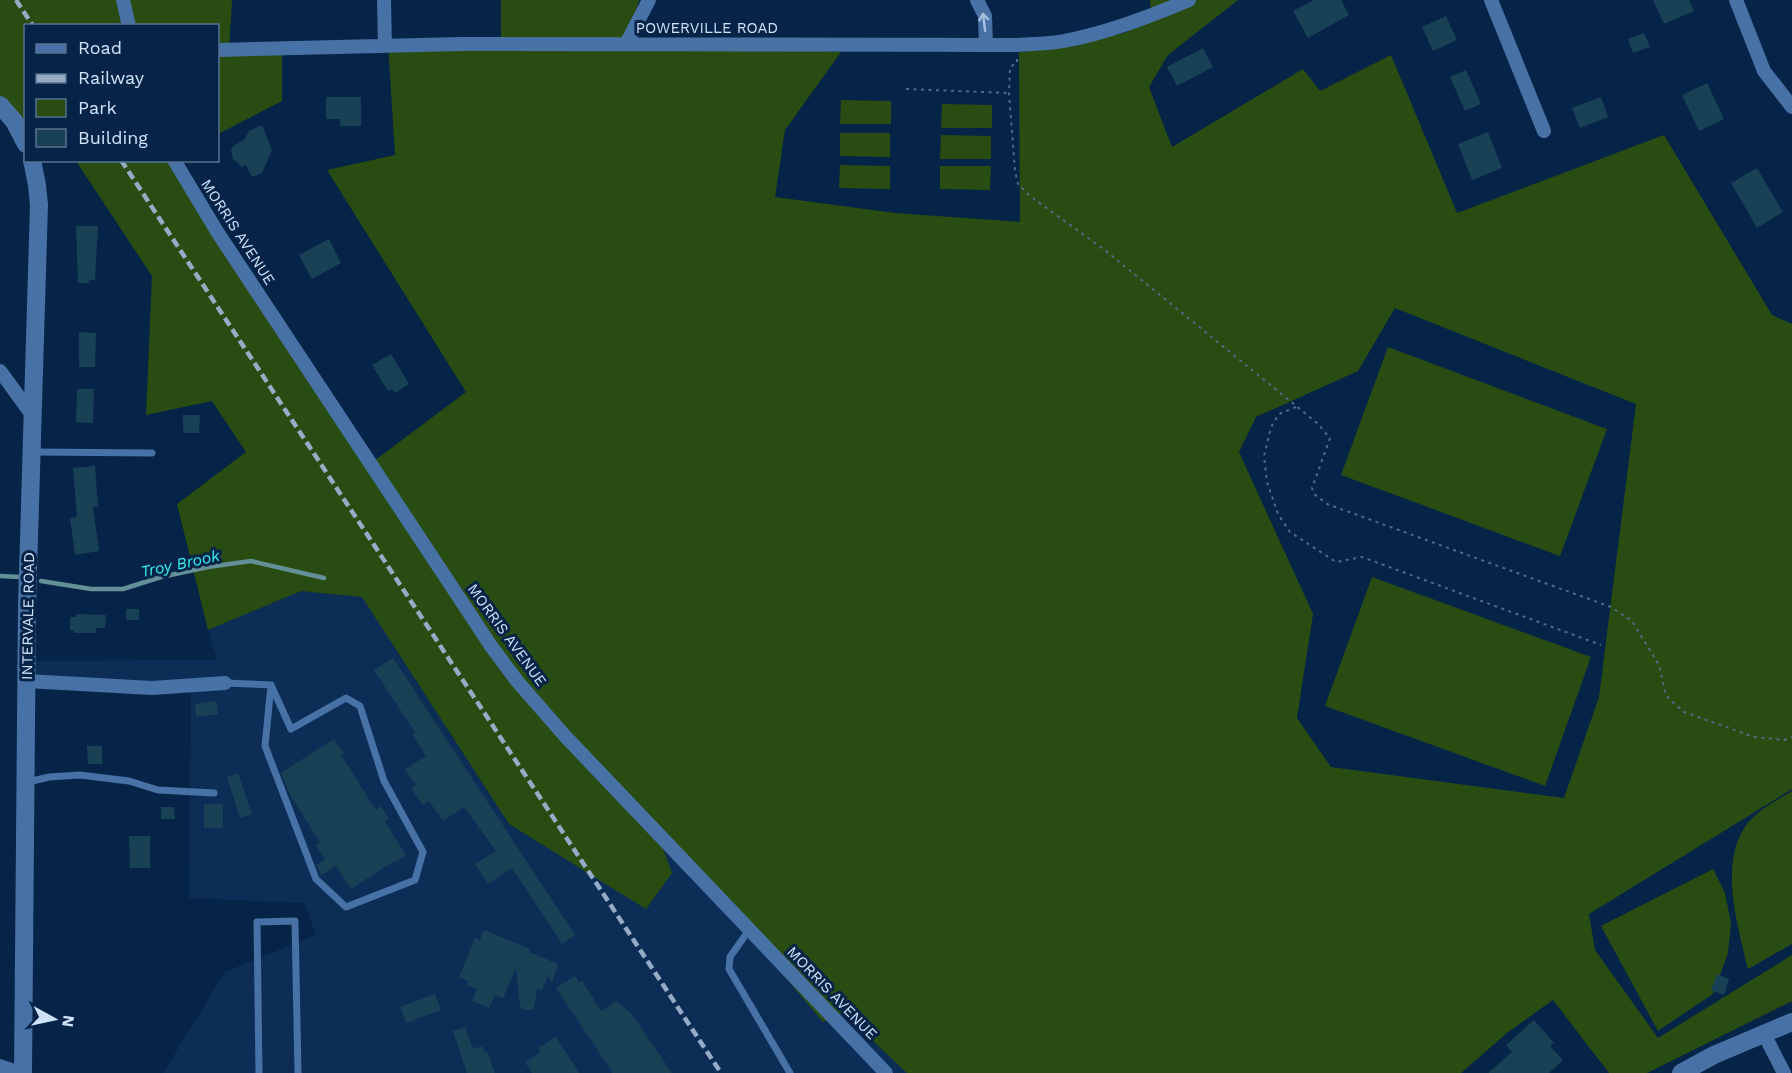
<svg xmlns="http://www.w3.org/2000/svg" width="1792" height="1073" viewBox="0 0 1792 1073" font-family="'Work Sans',sans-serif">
	<rect width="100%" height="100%" fill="#062448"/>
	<!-- built -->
	<path fill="#0c2e56" d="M301 591 362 596 509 824 652 820 843 1013 907 1073H163L225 972 316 935 305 903 189 898 191 689H28V661L217 660 208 630Z"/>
	<!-- green -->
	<path fill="#294c12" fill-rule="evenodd" d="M0 0H232L229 51 282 49V101L218 134V26H26L25 129 0 116Z
		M501 0H639L626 44 841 52 785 130 775 197 895 213 1020 222 1019 52 1053 49 1124 33 1151 20 1150 0H1238L1168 55 1149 87 1172 147 1303 69 1320 91 1391 55 1457 213 1664 135 1772 315 1792 324V789L1589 914 1595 950 1658 1038 1792 955V1001L1647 1073H1609L1553 1000 1507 1033 1461 1073H907L843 1013 823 1022 653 822 672 873 646 909 509 824 362 597 301 591 208 630 177 504 246 452 212 401 146 415 152 276 76 161H168L370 464 466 392 327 170 395 155 388 43H501ZM1395 308 1636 404 1599 697 1564 798 1331 767 1297 718 1313 614 1239 452 1256 417 1358 371Z
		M841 100 891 101V124H840Z
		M942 104 992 105V128H941Z
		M840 133H890V157L840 156Z
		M941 135 991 136V159H940Z
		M840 165 890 166V189L839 188Z
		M940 166H991L990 190 940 189Z
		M1388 347 1607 429 1560 556 1341 475Z
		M1372 577 1591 657 1545 786 1325 706Z
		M1792 791V944L1748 969C1738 927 1718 862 1747 824 1759 809 1776 801 1792 791Z
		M1713 869 1725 893 1731 923 1728 953 1713 994 1658 1031 1601 926Z"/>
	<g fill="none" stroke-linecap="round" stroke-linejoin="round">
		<!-- stream -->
		<path stroke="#649097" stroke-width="4.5" d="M0 576 20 577
			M41 581 91 589H123L161 577 208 567 251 561 324 578"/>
	</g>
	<!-- building -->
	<path fill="#194156" d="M1314 0H1341L1349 15 1308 38 1293 11Z
		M1653 0H1689L1694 11 1664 24Z
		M1446 16 1457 40 1433 51 1422 27Z
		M1644 33 1650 47 1633 53 1628 39Z
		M1203 48 1213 67 1177 86 1167 67Z
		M1466 70 1481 104 1465 111 1450 77Z
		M1707 83 1724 119 1699 131 1682 95Z
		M326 97H361V126H340V119H326Z
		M1601 97 1608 117 1580 128 1572 108Z
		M262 125 272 150 262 173 252 177 246 165 242 167 233 159 231 151 233 146 244 140 249 131Z
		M1488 132 1502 168 1472 180 1458 144Z
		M1757 168 1783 212 1757 228 1731 183Z
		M76 226H98L95 280H89L90 283H78Z
		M329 239 341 263 312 279 299 255Z
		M79 332 96 333 95 367H79Z
		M391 354 409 384 395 393 392 389 388 391 372 365Z
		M77 389H94L93 423 76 422Z
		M183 415H200L199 433H185V431H183Z
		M95 466 98 507H93L99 551 75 555 70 518 77 517 73 468Z
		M126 609H139V620H126Z
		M76 614 106 615 105 628H96V633H74V630H70V617H76Z
		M393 658 575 935 562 944 512 868 488 884 475 864 496 851 464 807 443 821 429 801 423 805 411 788 416 785 405 769 426 756 412 734 415 732 374 670Z
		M216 701 218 714 196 717 195 704Z
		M334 739 344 753 341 755 376 810 381 806 389 819 385 822 406 855 397 861 396 860 351 889 336 866 321 875 320 872 316 865 325 859 316 845 320 842 291 797 281 773Z
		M87 746H102V764H88Z
		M238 773 252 814 240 818 227 777Z
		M204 804H223V828H204Z
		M161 807H174L175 819H161Z
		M129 836H150V868H130Z
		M484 930 530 949 529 952 558 964 552 983 548 976 542 991 537 989 534 1007 532 1010H524L520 1006 516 968 503 998 495 995 489 1008 472 1001 477 989 466 985 468 981 459 977 475 938 480 940Z
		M1717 974 1729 979 1724 995 1711 990Z
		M575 976 579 983 582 981 601 1011 616 1001 632 1014 672 1073H613L556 988Z
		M435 994 441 1010 406 1023 400 1007Z
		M1534 1020 1554 1043 1550 1046 1563 1060 1549 1073H1488L1512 1052 1506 1045Z
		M465 1027 473 1049 482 1046 484 1052 487 1051 495 1073H467L453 1031Z
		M556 1037 579 1073H532L525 1062 541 1052 538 1048Z"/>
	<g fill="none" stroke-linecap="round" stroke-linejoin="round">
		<!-- path -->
		<path stroke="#506a89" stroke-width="2" stroke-dasharray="3 4.5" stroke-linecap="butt" d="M1017 59V63L1010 67 1009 93 1015 171 1018 184 1030 196 1106 251 1317 423 1330 438 1312 488 1314 494 1327 504 1611 607 1632 621 1659 665 1666 696 1684 712 1754 737 1784 740 1792 737
			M906 89 1009 93
			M1296 407 1279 414 1271 427 1264 456 1267 482 1278 514 1290 532 1336 562 1362 557 1601 645"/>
		<!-- lane -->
		<path stroke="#4871a5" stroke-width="7" d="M34 452 152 453
			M225 683 271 685 291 729 346 698 360 706 384 781 423 852 415 880 346 907 316 879 265 746 271 685
			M28 782 49 777 80 775 129 781 158 790 214 793
			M749 930 730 957 729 969 790 1073
			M259 1073 257 922 295 921 298 1073"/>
		<!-- street -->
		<path stroke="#4871a5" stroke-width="14" d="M123 0 129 26
			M384 0 385 45
			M977 0 985 16 986 45
			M1491 0 1544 131
			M1736 0 1764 71 1792 107
			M626 44 649 0
			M218 50 461 44 1017 45C1032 44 1049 44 1064 41 1107 33 1148 17 1189 0
			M174 160 218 233 491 646 517 681 565 736 886 1073
			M0 371 33 416
			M26 681 152 688 225 683
			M1763 1032 1784 1073
			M0 1066 20 1073"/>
		<!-- secondary -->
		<path stroke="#4871a5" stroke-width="18" d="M0 105 14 121 26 144
			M23 1073 27 605 39 205 37 185 32 160
			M1681 1073 1714 1055 1792 1022"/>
		<!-- rail -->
		<path stroke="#96abc6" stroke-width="4.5" stroke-dasharray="9 4.5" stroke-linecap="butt" d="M16 0 33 26
			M121 160 721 1073"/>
	</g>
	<!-- one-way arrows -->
	<defs><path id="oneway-shaft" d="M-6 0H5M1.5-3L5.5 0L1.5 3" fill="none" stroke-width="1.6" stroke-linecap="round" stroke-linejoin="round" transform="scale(1.5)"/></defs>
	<use stroke="#a7c0e0" href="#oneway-shaft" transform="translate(984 22) rotate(-97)"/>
	<g text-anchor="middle" stroke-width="6" stroke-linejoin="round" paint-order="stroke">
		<!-- street labels -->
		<g font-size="15" fill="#d0e2f9" stroke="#062448">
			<text x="707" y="33">POWERVILLE ROAD</text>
			<text transform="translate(238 232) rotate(57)" y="5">MORRIS AVENUE</text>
			<text transform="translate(28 616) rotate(-89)" y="5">INTERVALE ROAD</text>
			<text transform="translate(507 635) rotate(54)" y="5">MORRIS AVENUE</text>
			<text transform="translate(832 993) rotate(46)" y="5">MORRIS AVENUE</text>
		</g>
		<!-- water labels -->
		<g font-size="16" font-style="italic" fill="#34f1f2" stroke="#062448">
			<text transform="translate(180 563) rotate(-12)" y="6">Troy Brook</text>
		</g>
	</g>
	<!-- legend -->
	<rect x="24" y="24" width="195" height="138" fill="#062448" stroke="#57708f" stroke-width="1.5"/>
	<rect x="36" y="44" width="30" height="9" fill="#4871a5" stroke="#57708f" stroke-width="1.5"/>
	<text x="78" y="54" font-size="18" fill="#d0e2f9">Road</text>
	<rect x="36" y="74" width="30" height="9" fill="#96abc6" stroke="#57708f" stroke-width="1.5"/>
	<text x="78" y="84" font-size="18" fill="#d0e2f9">Railway</text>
	<rect x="36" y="99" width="30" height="18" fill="#294c12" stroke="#57708f" stroke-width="1.5"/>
	<text x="78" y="114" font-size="18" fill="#d0e2f9">Park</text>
	<rect x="36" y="129" width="30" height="18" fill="#194156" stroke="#57708f" stroke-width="1.5"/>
	<text x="78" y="144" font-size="18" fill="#d0e2f9">Building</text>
	<!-- north arrow -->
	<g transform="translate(54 1019) rotate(98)" stroke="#062448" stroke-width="4.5" paint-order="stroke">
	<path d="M0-4.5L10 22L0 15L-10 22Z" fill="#d0e2f9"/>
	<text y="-9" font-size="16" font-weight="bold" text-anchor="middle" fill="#d0e2f9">N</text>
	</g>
</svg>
